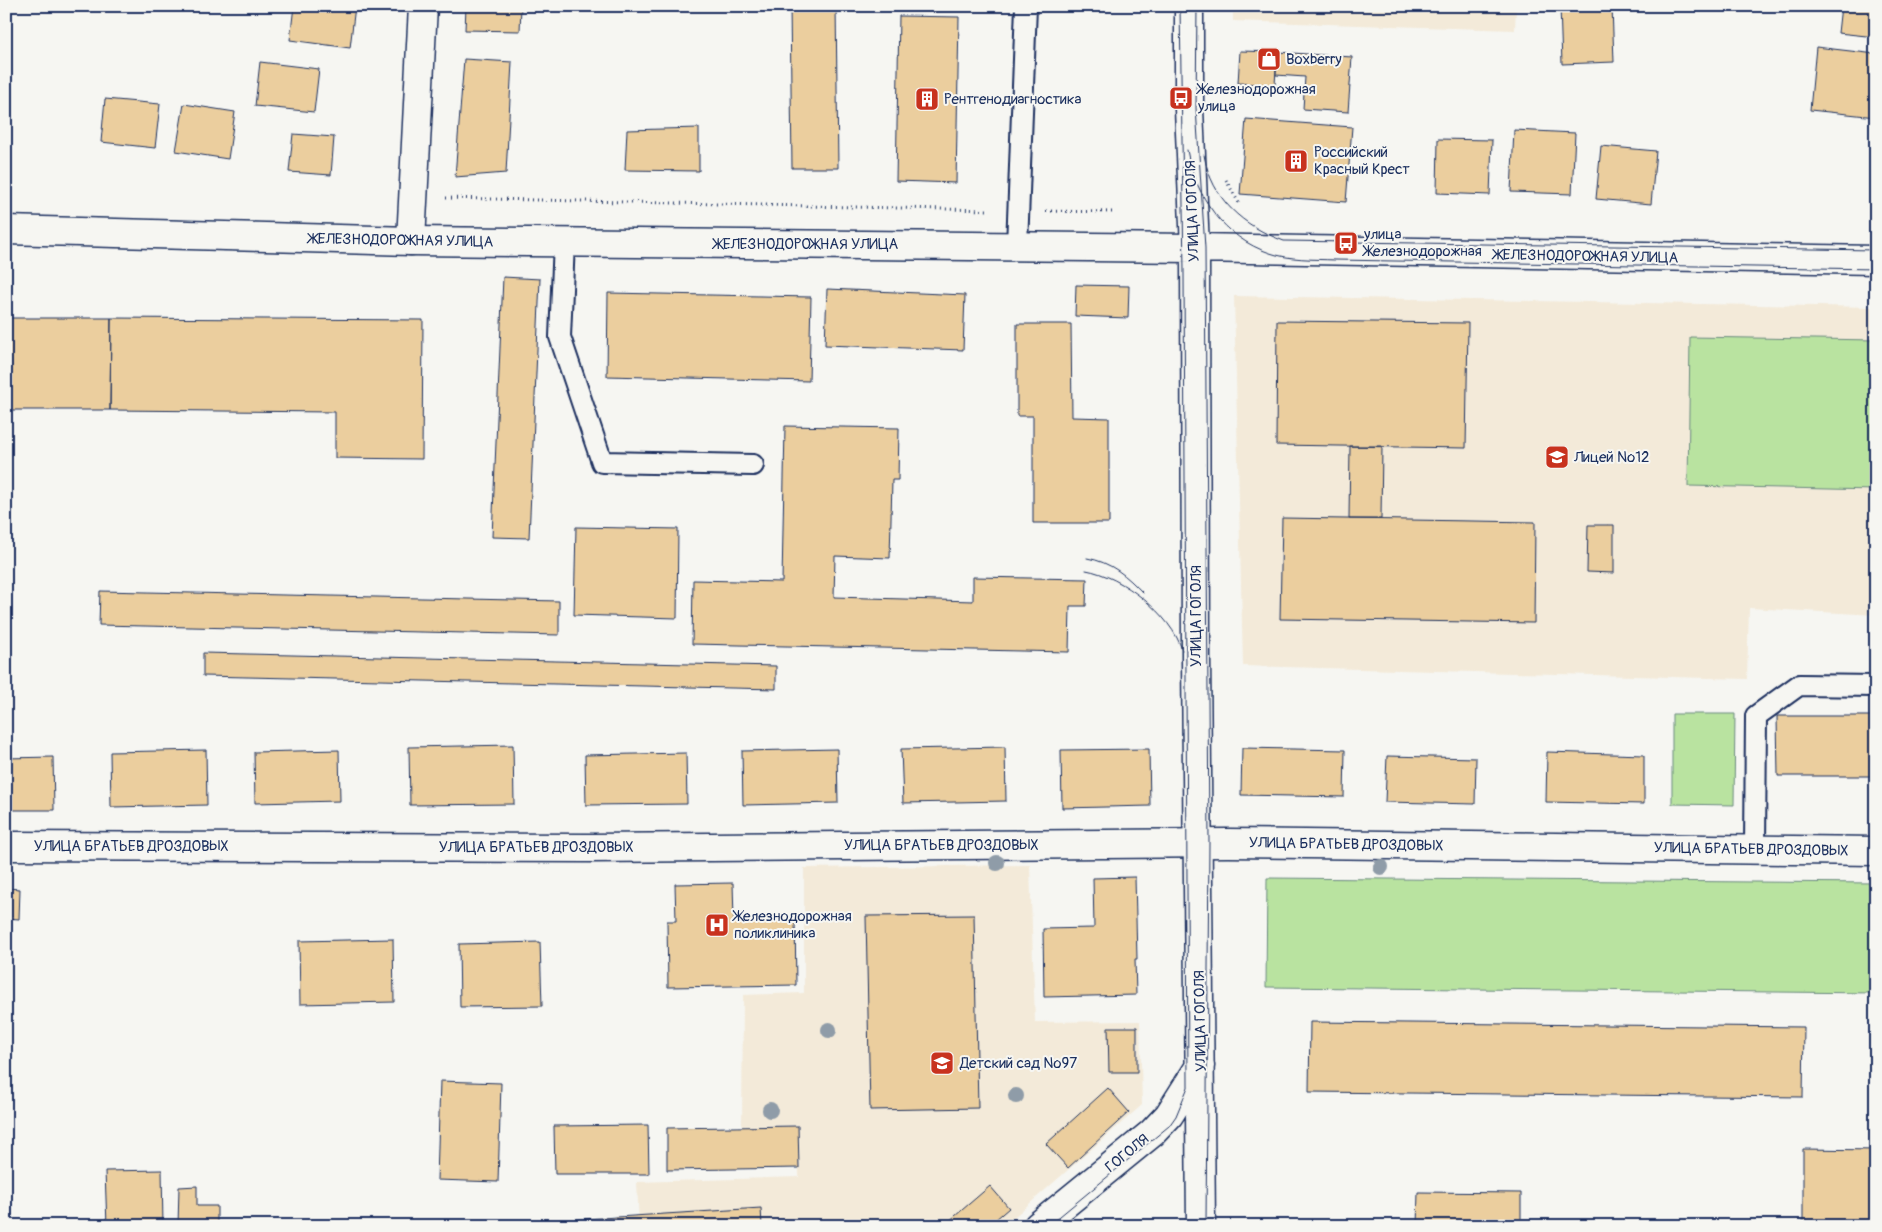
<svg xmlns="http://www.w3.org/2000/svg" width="1882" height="1232" viewBox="0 0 1882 1232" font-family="Pangolin,sans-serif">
	<rect width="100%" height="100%" fill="#f6f6f2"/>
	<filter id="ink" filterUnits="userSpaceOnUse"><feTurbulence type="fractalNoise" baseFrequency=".02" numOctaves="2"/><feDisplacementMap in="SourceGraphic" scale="10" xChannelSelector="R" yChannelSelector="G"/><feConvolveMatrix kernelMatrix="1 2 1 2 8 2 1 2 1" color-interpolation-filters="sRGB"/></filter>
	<g filter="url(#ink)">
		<!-- built -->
		<path fill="#f3ead9" d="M1233 6H1516L1515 30 1233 21Z
			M1234 296 1876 307V615L1749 608 1747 679 1243 666Z
			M1030 865 1035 1022 1140 1021 1142 1105 1004 1226H639L637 1182 799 1177 798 1126 742 1127 743 995 804 993V868Z"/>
		<!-- green -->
		<path fill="#b9e3a0" stroke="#6a897f" d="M1690 337 1876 340V490L1688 486Z
			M1672 714H1735L1734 805 1672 804Z
			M1267 878 1876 883V993L1266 987Z"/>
		<!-- building -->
		<path fill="#ebce9e" stroke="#1b2f5e" d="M294 6H355L350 48 290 40Z
			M466 6H521L520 31 465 30Z
			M790 6H836L838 168H792Z
			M1560 6H1612L1614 62 1562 64Z
			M1841 6H1876V37L1838 33Z
			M899 16 959 17 956 183 896 181Z
			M1816 47 1876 54V117L1810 110Z
			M1240 51 1277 52 1275 85 1238 83Z
			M1277 52 1352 57 1348 112 1303 109 1305 77 1276 75Z
			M464 59 512 62 506 173 455 177Z
			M260 62 319 69 314 112 255 106Z
			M105 99 160 104 155 148 101 142Z
			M184 104 235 112 228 159 176 151Z
			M1246 119 1352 127 1346 202 1240 194Z
			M699 128V171L625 170 627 130Z
			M1514 130 1575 133 1572 194 1511 192Z
			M293 134 334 137 331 175 289 172Z
			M1438 139 1492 140 1490 195 1437 193Z
			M1601 146 1656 151 1651 204 1596 199Z
			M503 277 540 279 529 538 492 537Z
			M1076 285 1129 286 1128 318 1075 316Z
			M827 289 965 295 963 350 825 345Z
			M608 293 811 297 809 381 607 376Z
			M6 318H111L110 410H6Z
			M111 318 423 320 422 459 335 458V412L110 410Z
			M1277 321 1468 323 1466 448 1276 445Z
			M1017 324H1071L1072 417 1109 418V523H1033V416H1017Z
			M785 426 899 428 898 480H892L890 558 835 556 834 597 973 601V577L1087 579 1086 606H1070L1069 652 692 644 693 580 782 582Z
			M1350 446H1382L1381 519H1349Z
			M1282 518 1535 522 1534 623 1280 619Z
			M1588 525H1614V573L1587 572Z
			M576 527 678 529 677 618 574 615Z
			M100 591 559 601V635L99 625Z
			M203 653 776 666V689L203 676Z
			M1777 716H1876V776H1778Z
			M513 745 514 804 410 805 409 747Z
			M1005 747 1006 801 903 803 901 749Z
			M1242 748 1345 750 1344 797 1241 795Z
			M837 749 838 803 743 805 742 751Z
			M1149 749 1150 806 1062 808 1061 750Z
			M206 750 207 805 111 807 110 752Z
			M339 750 340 801 255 803 254 752Z
			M1547 752 1644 755V804L1546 802Z
			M686 753 687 804 586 805 585 755Z
			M1387 756 1476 758 1475 804 1385 802Z
			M53 757 54 810H6V758Z
			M1135 877 1137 959H1135L1136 995 1044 997 1043 929 1094 928 1093 878Z
			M733 883 734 920 795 919 796 985 668 987 667 921H676L675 884Z
			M6 888 20 889 19 919 6 918Z
			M974 915 978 1108 870 1110 866 916Z
			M393 939 394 1002 300 1004 299 941Z
			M540 942 542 1006 460 1007 459 944Z
			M1310 1022 1804 1027 1803 1097 1309 1092Z
			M1108 1027H1137V1072H1109Z
			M440 1081 501 1083 498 1182 437 1180Z
			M1108 1088 1129 1112 1068 1168 1046 1144Z
			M648 1125 649 1174H555L554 1126Z
			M798 1126 799 1168 667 1170V1128Z
			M1803 1149 1876 1150V1226H1803Z
			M162 1170 163 1226H107L105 1171Z
			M197 1186V1206H217V1226H178L179 1187Z
			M990 1186 1009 1208 988 1226H951L948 1222Z
			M1418 1192 1521 1193V1226H1417Z
			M761 1208 762 1226H553V1221Z"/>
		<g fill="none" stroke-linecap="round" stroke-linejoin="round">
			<!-- service casing -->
			<g stroke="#1b2f5e" stroke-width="24">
				<path id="service" d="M564 242 560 337 602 462 753 465
					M1017 246 1026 6
					M1755 849 1756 716 1799 685 1876 686"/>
			</g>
			<!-- minor casing -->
			<g stroke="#1b2f5e" stroke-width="31">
				<path id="minor" d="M411 241 423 6
					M6 846 591 848 1228 843 1876 851"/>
			</g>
			<!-- tertiary casing -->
			<g stroke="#1b2f5e" stroke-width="31">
				<path id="tertiary" d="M1189 6V109L1195 248 1196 657 1201 1226
					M6 230 411 241 1195 248 1876 260
					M1038 1226 1152 1133 1169 1115 1200 1066"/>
			</g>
			<!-- path -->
			<path stroke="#1b2f5e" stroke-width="3" stroke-dasharray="1 4" stroke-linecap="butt" d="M1226 180 1240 205
				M446 198 990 210
				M1046 211 1115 212"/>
			<!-- service -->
			<use href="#service" stroke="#f6f6f2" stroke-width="20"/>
			<!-- minor -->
			<use href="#minor" stroke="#f6f6f2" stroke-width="28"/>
			<!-- tertiary -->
			<use href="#tertiary" stroke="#f6f6f2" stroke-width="28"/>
			<!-- tram -->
			<path stroke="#1b2f5e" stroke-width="1" d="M1197 6 1196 108 1205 248 1209 843 1206 1226
				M1187 150C1195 196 1224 238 1270 253 1290 260 1313 259 1335 260L1876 269
				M1204 155C1212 200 1243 226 1284 241L1876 250
				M1087 558C1111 562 1127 576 1143 593
				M1086 570C1122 576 1172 615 1182 650
				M1048 1226 1169 1126 1176 1116 1188 1087 1184 272 1180 6"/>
		</g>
		<!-- trees -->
		<g fill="#8f9ca8">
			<circle cx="997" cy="863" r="8"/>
			<circle cx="1381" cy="867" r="8"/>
			<circle cx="829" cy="1030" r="8"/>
			<circle cx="1016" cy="1096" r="8"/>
			<circle cx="770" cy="1110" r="8"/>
		</g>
	</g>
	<!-- icons -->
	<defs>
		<g id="shop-square" transform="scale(1.25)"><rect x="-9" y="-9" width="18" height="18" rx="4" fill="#c8321e" stroke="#f6f6f2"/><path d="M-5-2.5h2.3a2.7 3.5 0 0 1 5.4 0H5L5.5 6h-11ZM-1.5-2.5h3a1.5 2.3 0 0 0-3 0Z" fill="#fff"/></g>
		<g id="bus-square" transform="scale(1.25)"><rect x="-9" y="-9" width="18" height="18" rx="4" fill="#c8321e" stroke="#f6f6f2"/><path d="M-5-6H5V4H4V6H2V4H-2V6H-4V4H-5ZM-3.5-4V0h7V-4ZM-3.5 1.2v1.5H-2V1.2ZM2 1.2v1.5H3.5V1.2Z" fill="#fff"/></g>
		<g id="building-square" transform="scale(1.25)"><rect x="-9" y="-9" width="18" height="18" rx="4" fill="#c8321e" stroke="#f6f6f2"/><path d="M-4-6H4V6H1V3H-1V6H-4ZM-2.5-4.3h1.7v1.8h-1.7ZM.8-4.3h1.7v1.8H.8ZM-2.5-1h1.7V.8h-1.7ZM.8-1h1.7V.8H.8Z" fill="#fff"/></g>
		<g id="school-square" transform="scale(1.25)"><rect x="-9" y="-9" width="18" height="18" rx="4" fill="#c8321e" stroke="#f6f6f2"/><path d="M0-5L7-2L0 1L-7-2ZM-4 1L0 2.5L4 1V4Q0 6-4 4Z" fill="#fff"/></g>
		<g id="hospital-square" transform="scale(1.25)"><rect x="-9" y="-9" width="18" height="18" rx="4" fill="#c8321e" stroke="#f6f6f2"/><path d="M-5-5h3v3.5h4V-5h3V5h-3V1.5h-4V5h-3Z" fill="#fff"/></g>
	</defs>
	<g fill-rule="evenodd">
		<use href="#shop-square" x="1269" y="59"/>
		<use href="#bus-square" x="1181" y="98"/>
		<use href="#building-square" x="927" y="99"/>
		<use href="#building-square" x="1296" y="161"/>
		<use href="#bus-square" x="1346" y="243"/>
		<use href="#school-square" x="1557" y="457"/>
		<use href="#hospital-square" x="717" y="925"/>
		<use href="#school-square" x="942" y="1063"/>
	</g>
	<g text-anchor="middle" stroke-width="4" stroke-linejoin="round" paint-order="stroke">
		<!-- poi labels -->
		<g font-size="15" fill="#1b2f5e" stroke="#f6f6f2" text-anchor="start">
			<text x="1286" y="64">Boxberry</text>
			<text x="1198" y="94">Железнодорожная<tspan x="1198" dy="17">улица</tspan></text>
			<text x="944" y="104">Рентгенодиагностика</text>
			<text x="1314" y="157">Российский<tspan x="1314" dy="17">Красный Крест</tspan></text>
			<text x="1364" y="239">улица<tspan x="1364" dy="17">Железнодорожная</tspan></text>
			<text x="1574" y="462">Лицей №12</text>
			<text x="734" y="921">Железнодорожная<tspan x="734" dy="17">поликлиника</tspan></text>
			<text x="960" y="1068">Детский сад №97</text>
		</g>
		<!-- street labels -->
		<g font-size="15" fill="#1b2f5e" stroke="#f6f6f2">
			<text transform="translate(1192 211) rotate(-92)" y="5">УЛИЦА ГОГОЛЯ</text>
			<text transform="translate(401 240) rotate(1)" y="5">ЖЕЛЕЗНОДОРОЖНАЯ УЛИЦА</text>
			<text x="806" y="249">ЖЕЛЕЗНОДОРОЖНАЯ УЛИЦА</text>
			<text transform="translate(1586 256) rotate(1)" y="5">ЖЕЛЕЗНОДОРОЖНАЯ УЛИЦА</text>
			<text transform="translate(1196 616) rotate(-90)" y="5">УЛИЦА ГОГОЛЯ</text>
			<text transform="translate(1346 844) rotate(1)" y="5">УЛИЦА БРАТЬЕВ ДРОЗДОВЫХ</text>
			<text x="941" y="850">УЛИЦА БРАТЬЕВ ДРОЗДОВЫХ</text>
			<text x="131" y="851">УЛИЦА БРАТЬЕВ ДРОЗДОВЫХ</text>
			<text x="536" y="852">УЛИЦА БРАТЬЕВ ДРОЗДОВЫХ</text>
			<text transform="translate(1751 849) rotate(1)" y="5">УЛИЦА БРАТЬЕВ ДРОЗДОВЫХ</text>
			<text transform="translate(1200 1021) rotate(-91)" y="5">УЛИЦА ГОГОЛЯ</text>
			<text transform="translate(1127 1153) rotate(-39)" y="5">ГОГОЛЯ</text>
		</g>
	</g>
	<!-- margin -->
	<rect width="1882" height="1232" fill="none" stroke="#f6f6f2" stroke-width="25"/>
	<rect x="12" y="12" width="1857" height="1207" fill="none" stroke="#1b2f5e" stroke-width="2" filter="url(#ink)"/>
</svg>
